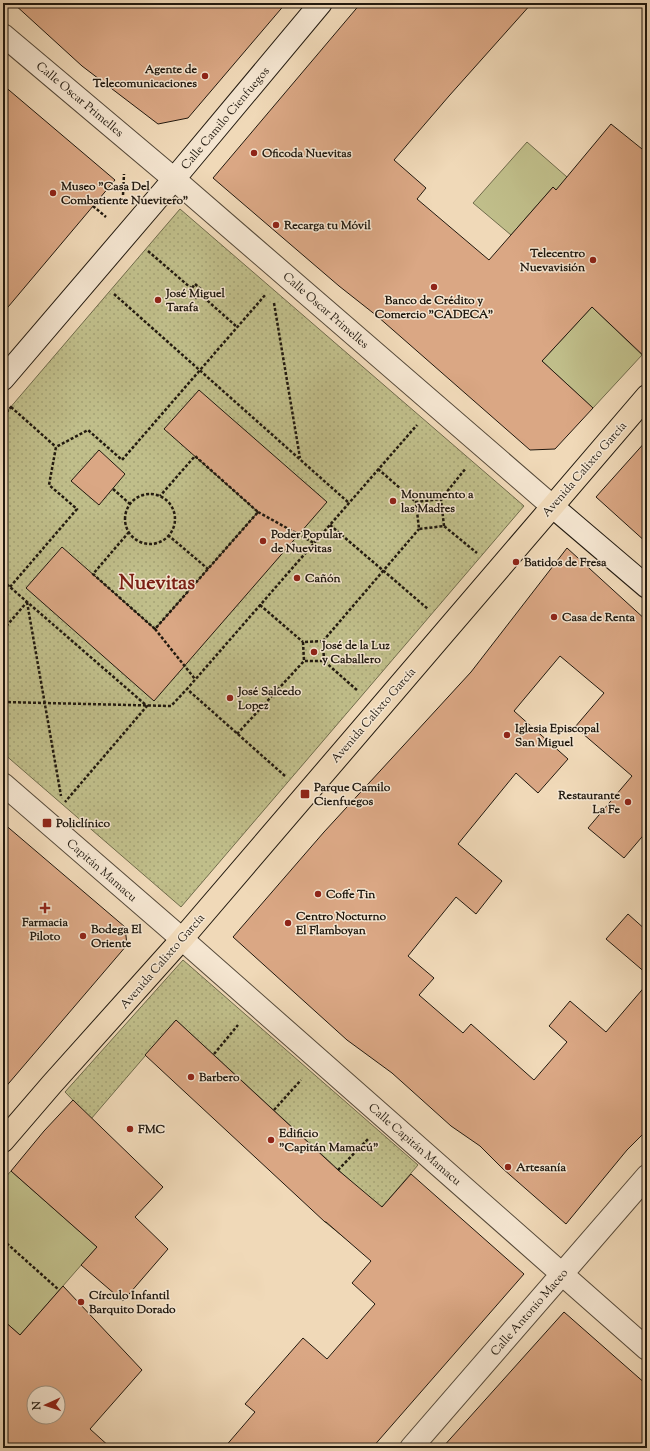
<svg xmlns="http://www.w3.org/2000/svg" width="650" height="1451" viewBox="0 0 650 1451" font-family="'Sorts Mill Goudy',serif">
	<defs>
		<pattern id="grass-dots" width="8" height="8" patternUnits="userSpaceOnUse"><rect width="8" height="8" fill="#c0be8a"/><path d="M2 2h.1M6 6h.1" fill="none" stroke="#a5a376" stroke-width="1.8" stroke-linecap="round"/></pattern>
	</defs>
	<rect width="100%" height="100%" fill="#f0d9b8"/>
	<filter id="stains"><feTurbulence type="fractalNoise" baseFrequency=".005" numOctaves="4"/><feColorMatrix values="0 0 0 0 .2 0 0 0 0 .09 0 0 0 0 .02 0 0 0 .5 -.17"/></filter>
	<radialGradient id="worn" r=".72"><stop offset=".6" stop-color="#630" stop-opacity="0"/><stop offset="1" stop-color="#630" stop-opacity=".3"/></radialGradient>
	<!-- grass -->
	<path fill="url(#grass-dots)" stroke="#706c4c" d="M180 209 524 506 181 907 3 753V416Z
		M183 960 418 1165 351 1243 325 1222 356 1186 176 1020 91 1119 65 1092Z"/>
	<!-- garden -->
	<path fill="#c0be8a" stroke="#706c4c" d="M527 142 567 177 573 205 553 187 511 235 473 203Z
		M592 307 642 355 593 408 542 361Z
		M11 1171 97 1247 20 1335 3 1320V1180Z"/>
	<!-- building -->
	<path fill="#daa784" stroke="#21190f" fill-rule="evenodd" d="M13 3H286L188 118 158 124 82 66Z
		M361 3H532L449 96 394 160 426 188 417 199 489 260 553 187 556 190 611 124 647 153V359L592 307 542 361 593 408 555 449 530 450 377 316 339 286 213 178Z
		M3 85 115 180 3 313Z
		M199 390 327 502 154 701 26 588 62 547 155 629 208 569 258 512 164 429Z
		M647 440V543L596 497Z
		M99 450 125 474 99 505 71 481Z
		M567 548 647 621V831L624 858 588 828 632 776 575 727 604 693 560 656 514 711 568 759 538 793 516 773 458 844 502 881 476 914 456 897 408 956 434 978 419 995 463 1033 471 1024 534 1080 567 1042 549 1026 570 1001 606 1032 647 984V1130L627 1150 566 1224 502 1168 480 1146 451 1126 392 1073 347 1040 233 937 324 832 471 672Z
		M3 823 125 927 127 945 3 1090Z
		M628 914 647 931V974L606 939Z
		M176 1020 338 1170 382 1207 411 1174 524 1274 372 1448H224L255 1412 245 1404 303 1338 327 1359 375 1304 352 1283 371 1261 326 1222H325L145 1055Z
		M73 1100 163 1187 135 1217 168 1249 123 1301 81 1265 97 1247 11 1171 44 1131Z
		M63 1286 142 1370 90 1429 111 1448H3V1320L20 1335ZM34 1393H58V1417H34Z
		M564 1312 647 1385V1448H442Z"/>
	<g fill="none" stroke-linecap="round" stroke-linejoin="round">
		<!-- minor casing -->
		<g stroke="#554939" stroke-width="24">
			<path id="minor" d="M3 35 174 179 552 506
				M182 939 647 1349
				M411 1448 647 1176"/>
		</g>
		<!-- tertiary casing -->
		<g stroke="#554939" stroke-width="24">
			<path id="tertiary" d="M3 784 182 939"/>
		</g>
		<!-- secondary casing -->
		<g stroke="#21190f" stroke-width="24">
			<path id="secondary" d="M3 379 174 179 321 3
				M552 506 647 587"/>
		</g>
		<!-- primary casing -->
		<g stroke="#21190f" stroke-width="24">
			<path id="primary" d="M3 1141 52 1084 182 939 647 396"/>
		</g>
		<!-- path -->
		<path stroke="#21190f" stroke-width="2.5" stroke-dasharray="3 2" stroke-linecap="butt" d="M123 195 124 174
			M93 206 106 217
			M148 251 192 289
			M195 284 203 291 196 298 189 292Z
			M114 294 349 503
			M200 294 237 327
			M274 303 300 458
			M11 407 56 447
			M3 416 12 406
			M378 469 416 502
			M113 489 130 504
			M125 519a25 25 0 1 1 50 0a25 25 0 1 1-50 0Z
			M441 499 466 468
			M258 512 314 543
			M330 525 428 609
			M444 526 441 499 416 502 419 529 444 526 477 553
			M129 532 93 574 155 629 258 512 195 456 160 496
			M168 535 208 569
			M3 581 147 706 65 802
			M10 587 77 509 49 485 56 447 88 430 122 460 266 294
			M27 602 61 796
			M260 605 303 642
			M155 629 195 679
			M3 630 27 602
			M323 641 419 529
			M324 661 323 641 303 642 304 661H324L358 691
			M3 702 171 706 187 689
			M237 734 304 661
			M285 776 187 689 417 425
			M214 1054 238 1025
			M274 1110 301 1080
			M338 1170 368 1139
			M3 1240 59 1290"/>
		<!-- minor -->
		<use href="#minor" stroke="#f5e6d1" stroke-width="22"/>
		<!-- tertiary -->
		<use href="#tertiary" stroke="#f5e6d1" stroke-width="22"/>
		<!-- secondary -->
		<use href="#secondary" stroke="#f5e6d1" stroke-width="22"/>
		<!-- primary -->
		<use href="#primary" stroke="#f0d9b8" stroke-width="22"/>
	</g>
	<!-- markers -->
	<g fill="#8f2418" stroke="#f5e6d1" stroke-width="1.5">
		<circle cx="205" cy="76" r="4"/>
		<circle cx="254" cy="153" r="4"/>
		<circle cx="53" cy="193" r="4"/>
		<circle cx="276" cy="225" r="4"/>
		<circle cx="593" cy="260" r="4"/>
		<circle cx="434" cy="287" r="4"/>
		<circle cx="158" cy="300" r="4"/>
		<circle cx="393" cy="501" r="4"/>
		<circle cx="263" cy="541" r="4"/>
		<circle cx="516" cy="562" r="4"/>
		<circle cx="297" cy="578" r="4"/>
		<circle cx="554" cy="617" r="4"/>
		<circle cx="314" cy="652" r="4"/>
		<circle cx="230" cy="698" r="4"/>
		<circle cx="507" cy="735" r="4"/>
		<rect x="300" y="789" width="10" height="10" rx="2"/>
		<circle cx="628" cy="802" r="4"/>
		<rect x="42" y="818" width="10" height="10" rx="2"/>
		<circle cx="318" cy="894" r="4"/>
		<path d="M43 902h4v4h4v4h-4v4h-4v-4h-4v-4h4z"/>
		<circle cx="288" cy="923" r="4"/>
		<circle cx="83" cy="936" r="4"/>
		<circle cx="191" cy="1077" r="4"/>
		<circle cx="130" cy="1129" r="4"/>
		<circle cx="271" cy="1140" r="4"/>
		<circle cx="508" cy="1167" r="4"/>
		<circle cx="81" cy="1302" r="4"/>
	</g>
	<g text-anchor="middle" stroke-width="3" stroke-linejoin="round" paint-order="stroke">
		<!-- poi labels -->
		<g font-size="12" font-weight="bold" fill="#21190f" stroke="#f5e6d1" text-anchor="start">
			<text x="197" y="73" text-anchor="end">Agente de<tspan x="197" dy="14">Telecomunicaciones</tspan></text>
			<text x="262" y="157">Oficoda Nuevitas</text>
			<text x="61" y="190">Museo "Casa Del<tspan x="61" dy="14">Combatiente Nuevitero"</tspan></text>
			<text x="284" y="229">Recarga tu Móvil</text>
			<text x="585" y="257" text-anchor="end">Telecentro<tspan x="585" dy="14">Nuevavisión</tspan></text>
			<text x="166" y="297">José Miguel<tspan x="166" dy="14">Tarafa</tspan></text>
			<text x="434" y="304" text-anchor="middle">Banco de Crédito y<tspan x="434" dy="14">Comercio "CADECA"</tspan></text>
			<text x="401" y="498">Monumento a<tspan x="401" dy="14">las Madres</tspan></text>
			<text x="271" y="538">Poder Popular<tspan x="271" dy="14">de Nuevitas</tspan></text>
			<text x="524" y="566">Batidos de Fresa</text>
			<text x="305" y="582">Cañón</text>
			<text x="562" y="621">Casa de Renta</text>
			<text x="322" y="649">José de la Luz<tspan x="322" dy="14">y Caballero</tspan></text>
			<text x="238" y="695">José Salcedo<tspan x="238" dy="14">Lopez</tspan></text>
			<text x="515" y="732">Iglesia Episcopal<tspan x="515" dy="14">San Miguel</tspan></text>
			<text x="314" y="791">Parque Camilo<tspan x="314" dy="14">Cienfuegos</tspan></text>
			<text x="620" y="799" text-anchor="end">Restaurante<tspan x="620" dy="14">La Fe</tspan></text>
			<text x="56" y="827">Policlínico</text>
			<text x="326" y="898">Coffe Tin</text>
			<text x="296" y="920">Centro Nocturno<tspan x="296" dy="14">El Flamboyan</tspan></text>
			<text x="45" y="926" text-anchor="middle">Farmacia<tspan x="45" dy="14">Piloto</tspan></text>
			<text x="91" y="933">Bodega El<tspan x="91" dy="14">Oriente</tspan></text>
			<text x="199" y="1081">Barbero</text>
			<text x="138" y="1133">FMC</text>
			<text x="279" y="1137">Edificio<tspan x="279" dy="14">"Capitán Mamacú"</tspan></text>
			<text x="516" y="1171">Artesanía</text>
			<text x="89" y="1299">Círculo Infantil<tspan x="89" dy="14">Barquito Dorado</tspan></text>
		</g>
		<!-- street labels -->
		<g font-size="12" fill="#21190f" stroke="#f5e6d1">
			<text transform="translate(80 99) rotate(40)" y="4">Calle Oscar Primelles</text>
			<text transform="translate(225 118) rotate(-50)" y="4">Calle Camilo Cienfuegos</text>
			<text transform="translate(326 310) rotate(41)" y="4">Calle Oscar Primelles</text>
			<text transform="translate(584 469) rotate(-49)" y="4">Avenida Calixto García</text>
			<text transform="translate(373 715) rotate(-49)" y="4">Avenida Calixto García</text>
			<text transform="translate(102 870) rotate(41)" y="4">Capitán Mamacu</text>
			<text transform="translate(162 961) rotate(-49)" y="4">Avenida Calixto García</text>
			<text transform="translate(415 1144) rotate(41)" y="4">Calle Capitán Mamacu</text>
			<text transform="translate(529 1312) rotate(-49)" y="4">Calle Antonio Maceo</text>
		</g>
		<!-- town labels -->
		<g font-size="20" font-weight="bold" fill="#7a1f14" stroke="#f5e6d1">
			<text x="157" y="589">Nuevitas</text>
		</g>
	</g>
	<!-- margin -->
	<rect width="650" height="1451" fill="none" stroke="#f0d9b8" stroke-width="16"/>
	<rect x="4" y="4" width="642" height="1443" fill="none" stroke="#21190f" stroke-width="2"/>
	<rect x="8" y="8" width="634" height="1435" fill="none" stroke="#21190f"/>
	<!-- north arrow -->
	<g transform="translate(46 1405) rotate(267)"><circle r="19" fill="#f5e6d1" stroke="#a09483"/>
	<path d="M0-3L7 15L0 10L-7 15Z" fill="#8f2418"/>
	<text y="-6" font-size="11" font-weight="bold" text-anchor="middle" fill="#21190f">N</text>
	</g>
	<rect width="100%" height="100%" filter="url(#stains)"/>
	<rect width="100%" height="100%" fill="url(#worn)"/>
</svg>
